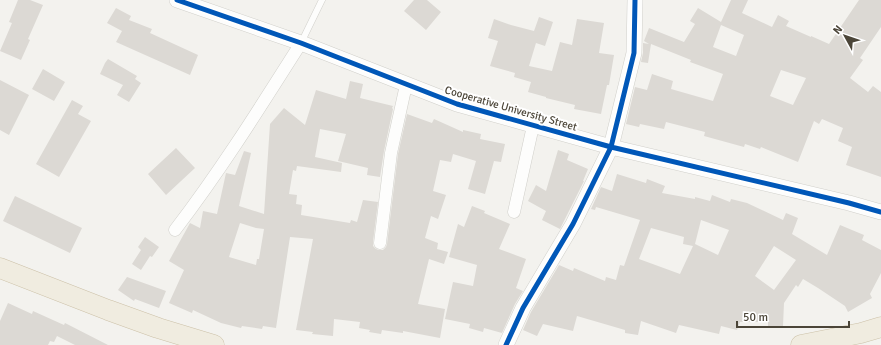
<svg xmlns="http://www.w3.org/2000/svg" width="881" height="345" viewBox="0 0 881 345" font-family="Signika,sans-serif">
	<rect width="100%" height="100%" fill="#f3f2ee"/>
	<!-- building -->
	<path fill="#dcd9d4" fill-rule="evenodd" d="M18 0H30L43 5 28 39 30 40 21 60 0 51 12 23 9 22Z
		M414 0H427L441 12 426 30 404 11Z
		M731 0H748L742 13 772 27 778 15 789 21 786 26 811 37V36L829 44 859 0H881V27L860 58 863 60 850 78 868 92 873 86 881 92V177L846 165 852 147 838 141 843 128 822 119 819 124 814 121 798 162 761 147 760 149 745 144 744 147 704 136 705 132 666 122 664 129 640 124 639 127 626 124 635 87 647 90 652 74 673 81 671 89 713 101 723 74 690 62 691 60 651 44 648 63 641 62 643 53V43L649 44 644 41 649 28 684 42 695 24 690 21 698 8 721 22ZM721 25 744 35 736 56 713 47ZM781 70 806 78 793 105 770 96Z
		M116 8 131 16 129 20 152 29 150 33 198 55 190 75 116 42 122 31 107 23Z
		M539 17 553 22 545 46 536 43 529 66 552 71 560 42 572 45 577 19 604 23 599 53 614 55 609 85H607L601 114 574 109 575 105 546 98V97L528 92 531 82 514 77 515 73 490 66 498 41 488 38 494 19 511 25 534 31Z
		M108 59 137 76 135 79 141 83 129 102 117 95 123 85 100 74 105 63Z
		M43 69 65 82 54 101 32 89Z
		M0 80 29 95 9 135 0 130Z
		M350 81 363 84 360 98 393 106 392 108 393 109 384 151 380 177 367 175 368 168 338 161 346 134 320 129 315 157 342 163 341 172 297 166 296 171 293 170 289 194 297 195 296 204 302 205 301 215 350 223 351 220 357 222 363 200 378 202 373 242V246L376 249 379 250H383L386 247 387 244 398 154 407 114 432 123 434 119 463 132V130L481 134 480 139 505 144 501 162 494 161 485 194 468 189 476 161 453 154 451 162 440 160 433 191 446 195 438 219 431 216 425 238 438 243 437 249 448 252 444 264 429 259 418 304 445 309 440 338 403 331V333L382 330 381 334 369 332 370 330 359 328 360 322 334 319 333 336 312 334 313 332 296 330 313 239 290 237 276 328 263 326 262 329 242 326 241 328 221 323 193 310 192 313 169 303 184 270 169 261 190 223 200 228 203 211 217 214 226 173 235 175 244 151 251 153 239 206 264 214 270 124 284 108 305 125 316 90 346 99ZM240 223 256 228 264 229 259 259H257L256 265 229 257Z
		M72 100 83 106 78 114 91 121 59 177 36 164Z
		M176 148 195 168 166 195 148 174Z
		M558 150 569 154 567 160 588 169 583 181H584L560 229 542 220 546 211 528 201 536 185 546 191Z
		M617 174 646 183 647 179 665 186 662 193 695 199V197L710 201 712 195 730 202 731 199 747 203 783 220 786 213 798 218 792 234 827 255 840 225 864 235 862 240 881 250V273L870 294 872 298 848 312 845 306 818 288 803 279 798 287 796 285 784 303 783 326H768V322H740L737 330 721 326 719 334 679 325 676 333 641 321 638 335 625 333V330L577 316 573 331 543 324 537 336 523 330 531 312 559 265 573 271 574 268 605 281 606 277 616 280 620 265 624 266 640 220 596 207 595 210 591 209 601 187 612 191ZM701 220 729 230 718 255 695 244ZM651 228 684 237 683 244 693 246 680 274 639 259ZM774 246 796 260 774 290 755 276Z
		M15 196 82 228 70 253 3 221Z
		M472 206 485 211 484 213 510 224 499 249 526 259 516 288 523 291 515 304 502 333 484 328 483 332 469 328 470 324 445 319 453 282 473 286 477 265 449 257 458 224 464 227Z
		M145 237 159 247 152 257 150 256 141 270 132 264 141 250 138 247Z
		M127 277 166 291 159 308 135 299 134 301 118 290Z
		M8 303 32 314 33 311 64 325 65 323 108 345H75L57 336 54 342 50 341 48 345H0V321Z"/>
	<g fill="none" stroke-linecap="round" stroke-linejoin="round">
		<!-- service casing -->
		<g stroke="#d1d0cb" stroke-width="7">
			<path id="service" d="M301 43 322 0"/>
		</g>
		<!-- minor casing -->
		<g stroke="#d1d0cb" stroke-width="13">
			<path id="minor" d="M514 212 533 126
				M175 230C221 170 261 106 301 43
				M380 243 391 153 406 85"/>
		</g>
		<!-- tertiary casing -->
		<g stroke="#d1d0cb" stroke-width="16">
			<path id="tertiary" d="M177 0 301 43 457 104 611 147 849 203 881 212
				M506 345 523 308 573 224 611 147 634 53 635 0"/>
		</g>
		<!-- trunk casing -->
		<g stroke="#ccc1a8" stroke-width="21">
			<path id="trunk" d="M0 268 108 310 158 328 214 345
				M801 345 861 333 881 327"/>
		</g>
		<!-- service -->
		<use href="#service" stroke="#fdfdfc" stroke-width="6"/>
		<!-- minor -->
		<use href="#minor" stroke="#fdfdfc" stroke-width="12"/>
		<!-- tertiary -->
		<use href="#tertiary" stroke="#fdfdfc" stroke-width="15"/>
		<!-- trunk -->
		<use href="#trunk" stroke="#f0ece0" stroke-width="20"/>
		<!-- cycleway casing -->
		<g stroke="#fff" stroke-width="8">
			<path id="cycleway" d="M177 0 301 43 457 104 611 147 849 203 881 212
				M506 345 523 308 573 224 611 147 634 53 635 0"/>
		</g>
		<!-- cycleway -->
		<use href="#cycleway" stroke="#0057b8" stroke-width="5"/>
	</g>
	<g text-anchor="middle" stroke-width="4" stroke-linejoin="round" paint-order="stroke">
		<!-- street labels -->
		<g font-size="11" fill="#4b4538" stroke="#fff">
			<text transform="translate(511 108) rotate(16)" y="4">Cooperative University Street</text>
		</g>
	</g>
	<!-- north arrow -->
	<g transform="translate(845 36) rotate(310)" stroke="#ffffff" stroke-width="3" paint-order="stroke">
	<path d="M0-3L7 15L0 10L-7 15Z" fill="#4b4538"/>
	<text y="-6" font-size="11" font-weight="bold" text-anchor="middle" fill="#4b4538">N</text>
	</g>
	<!-- scale -->
	<path d="M737 321v6h112v-6" fill="none" stroke="#4b4538" stroke-width="2"/>
	<text x="743" y="321" font-size="12" fill="#4b4538" stroke="#ffffff" stroke-width="3" paint-order="stroke">50 m</text>
</svg>
